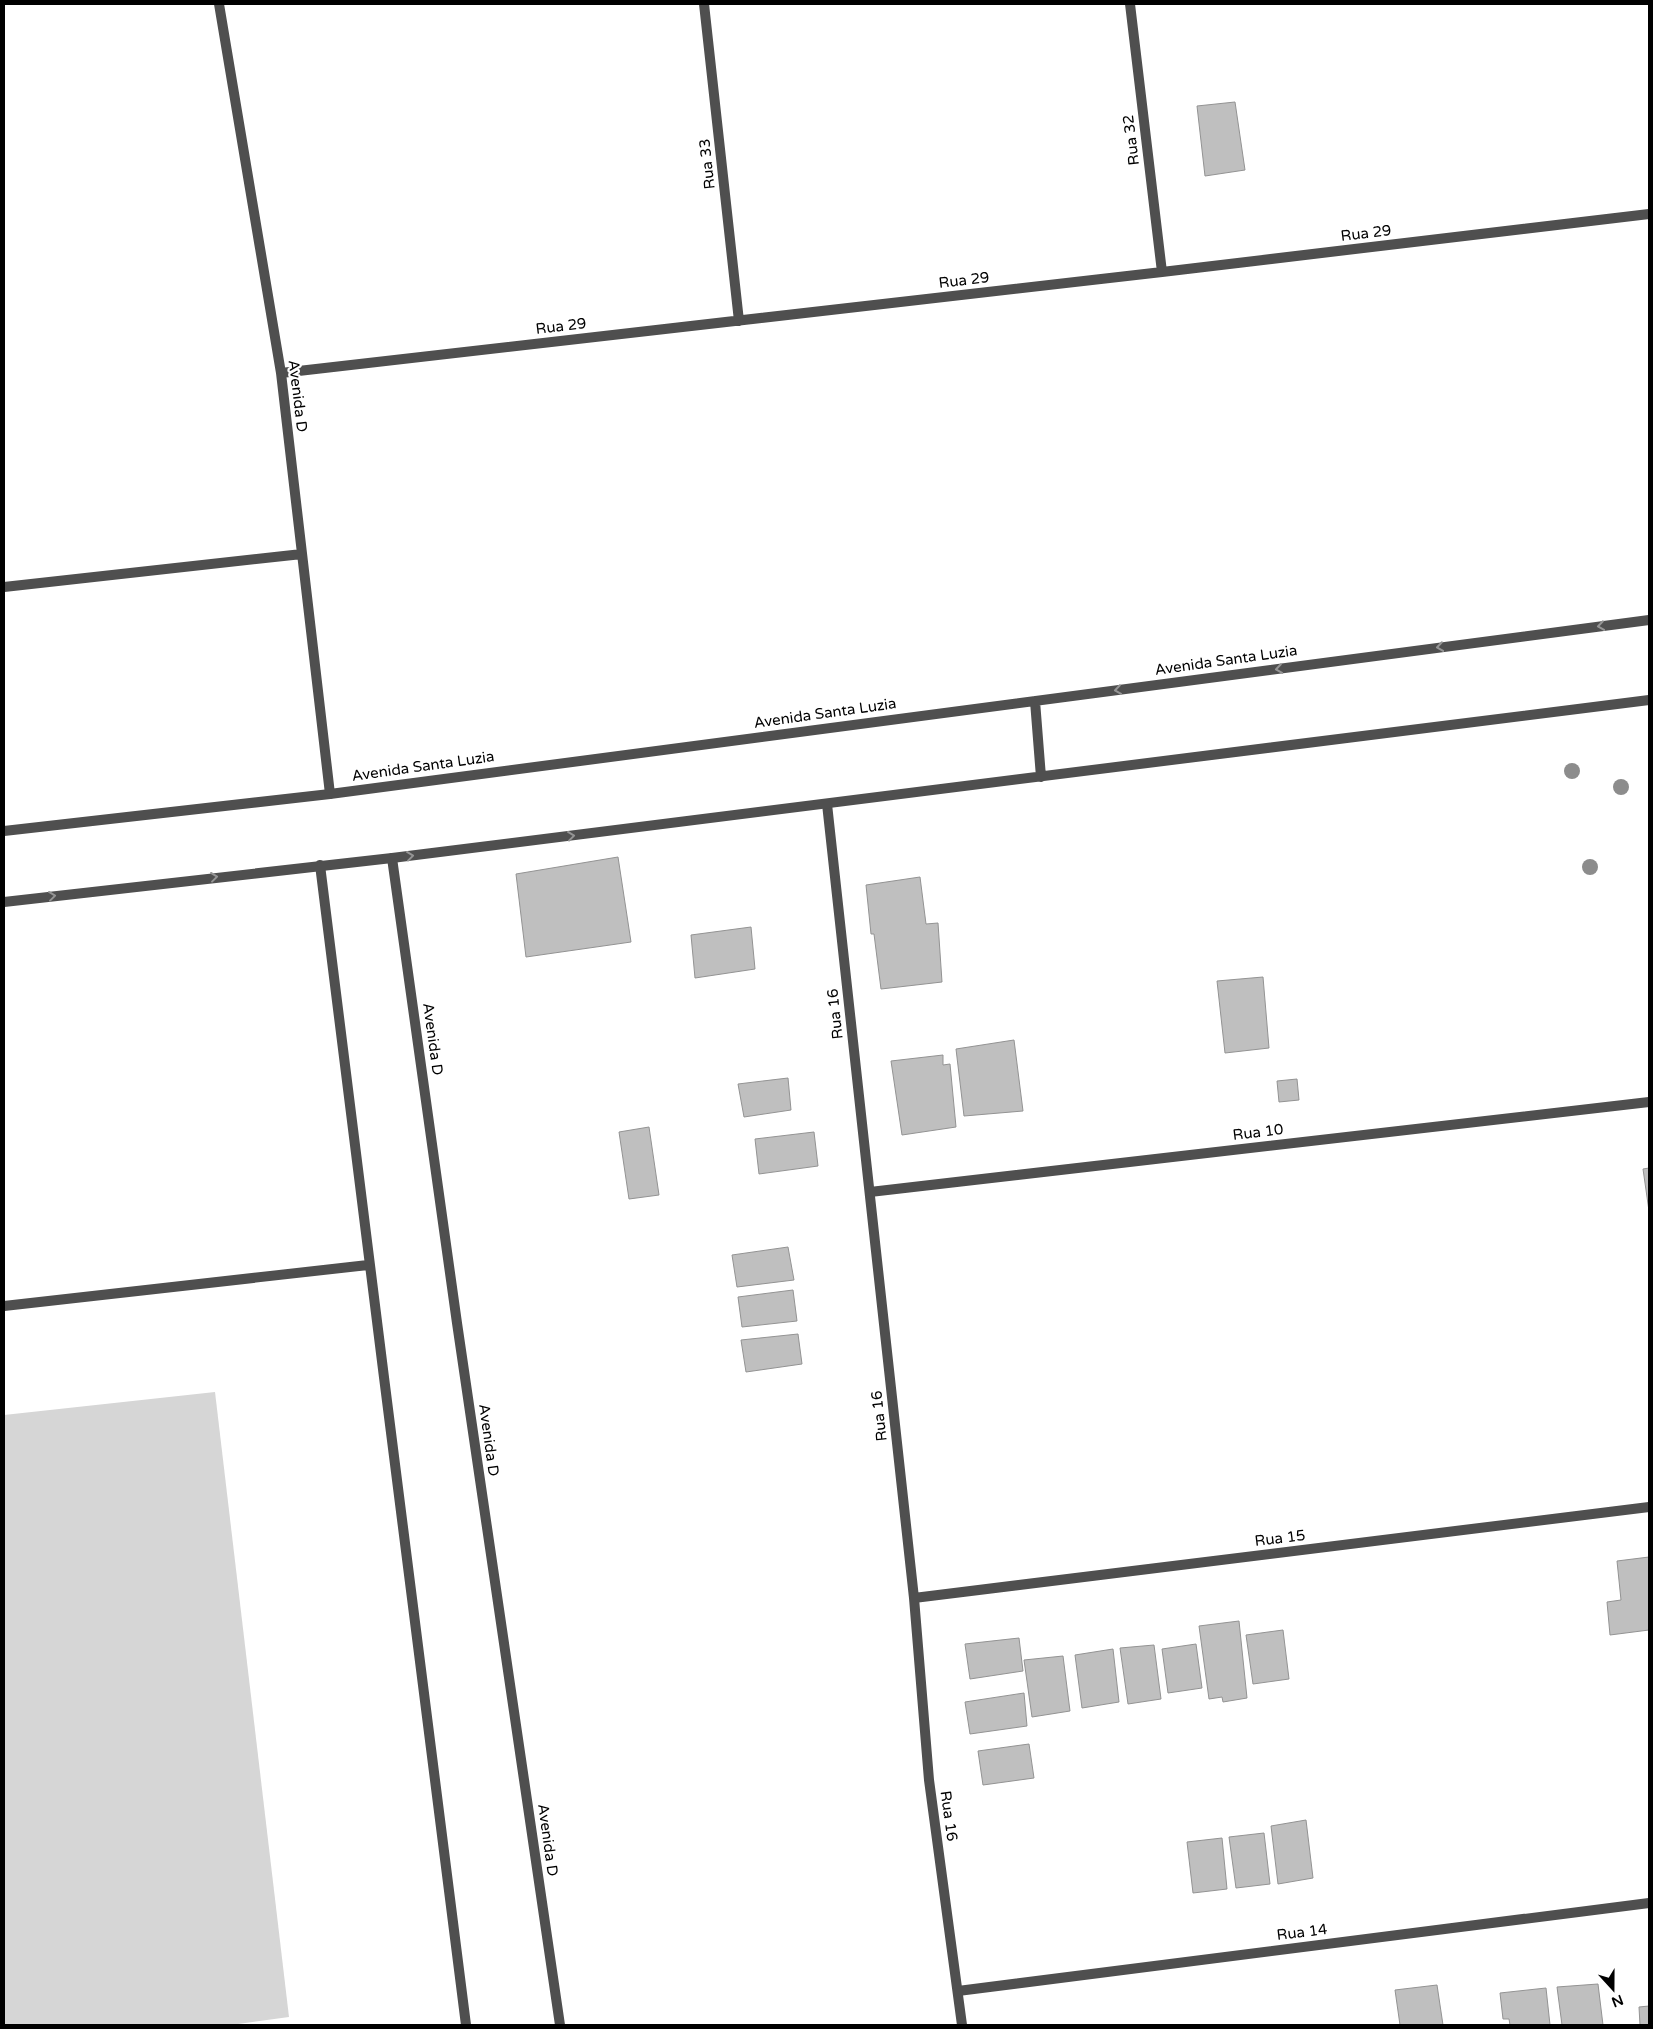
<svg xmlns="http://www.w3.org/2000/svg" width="1653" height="2029" viewBox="0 0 1653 2029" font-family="'Varela Round',sans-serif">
	<rect width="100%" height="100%" fill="#fff"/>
	<!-- green -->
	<path fill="#d6d6d6" d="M215 1392 289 2017 231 2025H4V1415Z"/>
	<!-- building -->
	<path fill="#bfbfbf" stroke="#939393" d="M1235 102 1245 170 1205 176 1197 106Z
		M618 857 631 942 526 957 516 874Z
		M920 877 926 924 938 923 942 982 881 989 874 934H871L866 885Z
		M751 927 755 969 695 978 691 935Z
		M1263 977 1269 1048 1225 1053 1217 981Z
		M1014 1040 1023 1111 964 1116 956 1049Z
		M943 1055V1065L950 1064 956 1127 902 1135 891 1061Z
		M788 1078 791 1110 744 1117 738 1084Z
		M1297 1079 1299 1100 1279 1102 1277 1081Z
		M649 1127 659 1195 629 1199 619 1132Z
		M814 1132 818 1166 759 1174 755 1139Z
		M1649 1168V1211L1643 1169Z
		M788 1247 794 1280 737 1287 732 1255Z
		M793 1290 797 1321 742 1327 738 1297Z
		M798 1334 802 1364 746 1372 741 1340Z
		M1649 1557V1630L1610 1635 1607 1602 1621 1600 1617 1561Z
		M1239 1621 1247 1698 1223 1702 1222 1697 1209 1699 1199 1626Z
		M1283 1630 1289 1679 1253 1684 1246 1635Z
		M1019 1638 1023 1671 970 1679 965 1644Z
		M1196 1644 1202 1688 1168 1693 1162 1649Z
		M1154 1645 1161 1699 1128 1704 1120 1648Z
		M1113 1649 1119 1702 1082 1708 1075 1655Z
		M1063 1656 1070 1711 1032 1717 1024 1660Z
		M1024 1693 1027 1726 970 1734 965 1702Z
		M1029 1744 1034 1778 983 1785 978 1751Z
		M1306 1820 1313 1878 1278 1884 1271 1826Z
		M1264 1833 1270 1884 1236 1888 1229 1837Z
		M1222 1838 1227 1889 1193 1893 1187 1842Z
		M1598 1984 1603 2025H1562L1557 1987Z
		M1437 1985 1443 2025H1400L1395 1990Z
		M1546 1988 1550 2025H1510L1509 2019H1503L1500 1993Z
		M1649 2006V2025H1640L1639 2007Z"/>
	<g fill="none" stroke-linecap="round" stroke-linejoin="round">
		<!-- minor -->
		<path stroke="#4f4f4f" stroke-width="10" d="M219 4 281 373 330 794
			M704 4 739 321
			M1130 4 1162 272
			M281 373 1162 272 1649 214
			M4 587 302 554
			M827 804 914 1598 929 1780 962 2025
			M392 858 457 1323 560 2025
			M320 865C367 1252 418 1638 466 2025
			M870 1192 1649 1102
			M4 1306 368 1265
			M914 1598 1649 1507
			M958 1991 1649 1903"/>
		<!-- tertiary -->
		<path stroke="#4f4f4f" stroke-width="10" d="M1035 701 1041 777
			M4 831 330 794 1649 620
			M4 902 392 858 1649 700"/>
	</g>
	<!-- trees -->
	<g fill="#8c8c8c">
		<circle cx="1572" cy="771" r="8"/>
		<circle cx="1621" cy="787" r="8"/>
		<circle cx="1590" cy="867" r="8"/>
	</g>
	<!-- one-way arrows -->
	<defs><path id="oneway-chevron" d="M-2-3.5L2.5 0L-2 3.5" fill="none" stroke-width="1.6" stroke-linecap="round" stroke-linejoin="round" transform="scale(1.25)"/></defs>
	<g stroke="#959595">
		<use href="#oneway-chevron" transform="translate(1601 626) rotate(172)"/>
		<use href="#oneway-chevron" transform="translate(1440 647) rotate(172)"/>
		<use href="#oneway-chevron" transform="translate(1279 669) rotate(172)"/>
		<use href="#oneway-chevron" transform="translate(1118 690) rotate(172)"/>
		<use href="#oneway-chevron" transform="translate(571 836) rotate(-7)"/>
		<use href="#oneway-chevron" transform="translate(410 856) rotate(-7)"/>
		<use href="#oneway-chevron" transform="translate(214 877) rotate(-7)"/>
		<use href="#oneway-chevron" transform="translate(52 896) rotate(-7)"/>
	</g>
	<g text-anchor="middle" stroke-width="4.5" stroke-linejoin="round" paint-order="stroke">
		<!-- street labels -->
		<g font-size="15" fill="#000" stroke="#fff">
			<text transform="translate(1131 140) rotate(-97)" y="5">Rua 32</text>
			<text transform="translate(707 164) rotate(-96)" y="5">Rua 33</text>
			<text transform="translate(1366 233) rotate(-7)" y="5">Rua 29</text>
			<text transform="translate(964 280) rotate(-7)" y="5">Rua 29</text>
			<text transform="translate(561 326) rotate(-7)" y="5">Rua 29</text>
			<text transform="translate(298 396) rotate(83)" y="5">Avenida D</text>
			<text transform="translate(1226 660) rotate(-8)" y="5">Avenida Santa Luzia</text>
			<text transform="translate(825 713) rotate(-8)" y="5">Avenida Santa Luzia</text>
			<text transform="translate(423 766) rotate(-8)" y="5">Avenida Santa Luzia</text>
			<text transform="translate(835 1014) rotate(-96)" y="5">Rua 16</text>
			<text transform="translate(433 1039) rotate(82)" y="5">Avenida D</text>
			<text transform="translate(1258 1132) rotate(-7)" y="5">Rua 10</text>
			<text transform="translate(879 1416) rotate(-96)" y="5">Rua 16</text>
			<text transform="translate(489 1440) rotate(82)" y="5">Avenida D</text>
			<text transform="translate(1280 1538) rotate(-7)" y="5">Rua 15</text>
			<text transform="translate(949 1816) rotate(82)" y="5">Rua 16</text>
			<text transform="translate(548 1840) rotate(82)" y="5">Avenida D</text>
			<text transform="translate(1302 1932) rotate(-7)" y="5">Rua 14</text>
		</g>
	</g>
	<!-- border -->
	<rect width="1653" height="2029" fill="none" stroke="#000000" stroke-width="10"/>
	<!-- north arrow -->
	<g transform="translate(1613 1989) rotate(159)" stroke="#ffffff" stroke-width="4" paint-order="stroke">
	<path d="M0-4L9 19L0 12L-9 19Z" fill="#000000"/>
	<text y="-8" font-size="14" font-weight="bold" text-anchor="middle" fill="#000000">N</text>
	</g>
</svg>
